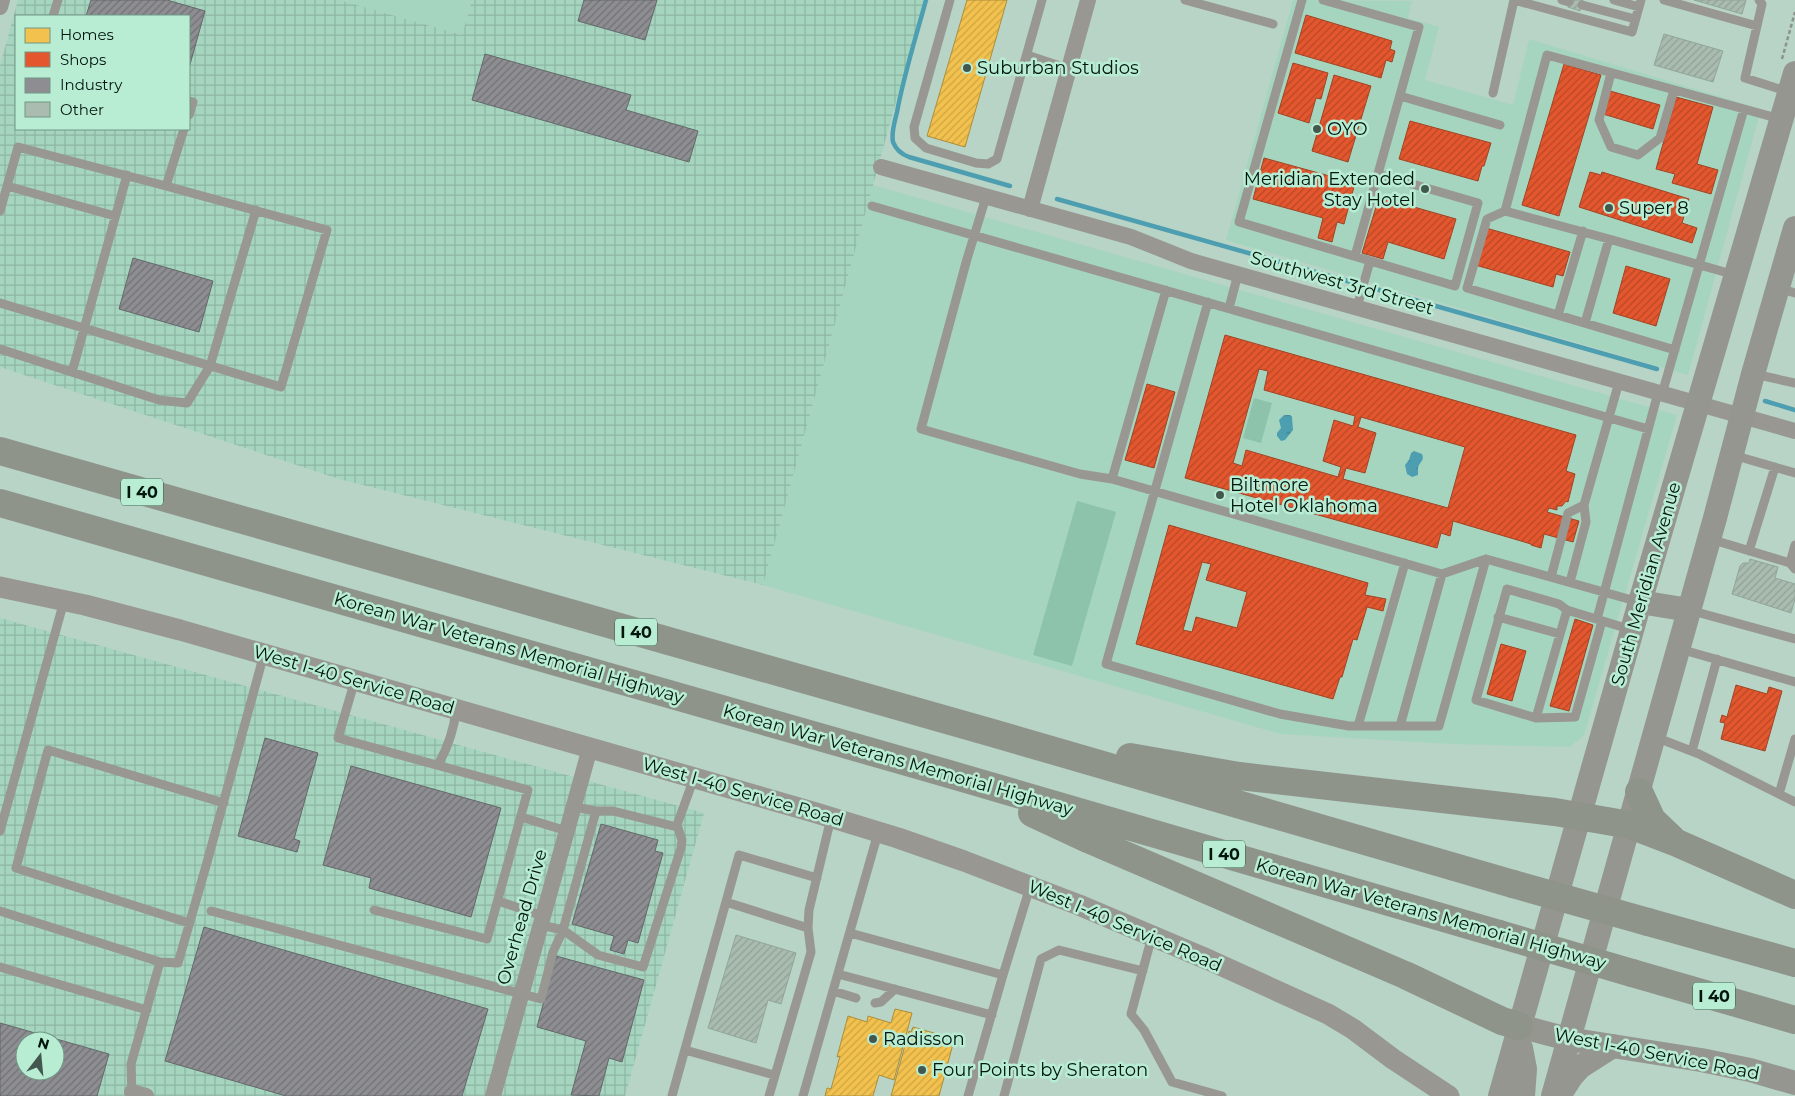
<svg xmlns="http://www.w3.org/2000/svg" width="1795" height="1096" viewBox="0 0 1795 1096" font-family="Montserrat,sans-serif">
	<defs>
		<pattern id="industrial-grid" width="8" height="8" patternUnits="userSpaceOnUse" patternTransform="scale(1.25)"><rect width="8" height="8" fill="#a6d5bf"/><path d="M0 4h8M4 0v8" fill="none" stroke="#8db6a3"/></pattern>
		<pattern id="water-ripples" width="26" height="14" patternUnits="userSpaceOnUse" patternTransform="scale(1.25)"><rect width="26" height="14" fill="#4d9eb0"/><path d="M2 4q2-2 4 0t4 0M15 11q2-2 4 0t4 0" fill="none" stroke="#3e808e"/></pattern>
		<pattern id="homes-hatch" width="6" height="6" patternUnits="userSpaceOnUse" patternTransform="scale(1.25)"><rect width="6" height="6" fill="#f2c14e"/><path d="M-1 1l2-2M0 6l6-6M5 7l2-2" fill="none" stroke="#cea543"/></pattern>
		<pattern id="shops-hatch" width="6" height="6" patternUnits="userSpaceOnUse" patternTransform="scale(1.25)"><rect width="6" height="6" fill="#e4572e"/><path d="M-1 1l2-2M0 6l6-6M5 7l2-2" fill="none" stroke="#b74726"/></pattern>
		<pattern id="industry-hatch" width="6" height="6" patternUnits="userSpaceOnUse" patternTransform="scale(1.25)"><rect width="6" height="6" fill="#8d8d92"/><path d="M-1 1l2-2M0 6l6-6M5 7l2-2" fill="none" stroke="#717276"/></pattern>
		<pattern id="building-hatch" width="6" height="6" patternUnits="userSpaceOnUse" patternTransform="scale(1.25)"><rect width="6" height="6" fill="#a9bcaf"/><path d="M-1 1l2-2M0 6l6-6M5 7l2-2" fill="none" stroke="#90a195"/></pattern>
	</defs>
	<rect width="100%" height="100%" fill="#b7d4c6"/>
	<!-- built -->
	<path fill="#a6d5bf" d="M334 0H472L462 35Z
		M1293 0 1412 1 1408 18 1439 27 1425 80 1513 105 1529 39 1761 109 1688 375 1226 240Z
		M873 185 1677 415 1584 735 1570 747 1452 744 1281 734 763 585Z"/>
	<!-- industrial -->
	<path fill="url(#industrial-grid)" fill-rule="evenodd" d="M18 0H339L462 35 472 0H924L763 585 339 479 0 367V66ZM16 16H189V129H16Z
		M0 618 704 813 625 1096H0ZM25 1041H55V1071H25Z"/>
	<!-- pitch -->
	<path fill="#8cc3aa" d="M1254 398 1272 403 1261 443 1243 438Z
		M1077 501 1116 512 1072 666 1033 655Z"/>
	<!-- water -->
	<path fill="url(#water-ripples)" d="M1284 415H1290L1292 417 1293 430 1285 440 1281 441 1277 436V433L1281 428 1279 420Z
		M1414 451 1422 454C1425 461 1419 462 1418 468 1418 471 1418 473 1418 475L1412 477 1407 474 1405 465 1409 460 1411 453Z"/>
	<!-- homes -->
	<path fill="url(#homes-hatch)" stroke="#aa8e3b" d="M967 0H1007L965 147 927 136Z
		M895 1009 912 1013 894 1080 879 1075 873 1096H825L827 1088 831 1089 840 1056 837 1057 848 1016 867 1022 868 1016 891 1023Z
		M913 1027 944 1036 943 1041 953 1044 939 1096H891L909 1031 911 1032Z"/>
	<!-- shops -->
	<path fill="url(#shops-hatch)" stroke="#a04424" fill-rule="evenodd" d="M1306 15 1392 41 1390 49 1395 51 1392 62 1386 60 1381 78 1295 53Z
		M1293 63 1328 73 1321 99 1316 98 1309 123 1278 113Z
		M1564 64 1601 75 1559 216 1522 205Z
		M1334 75 1371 86 1348 162 1312 151Z
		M1610 91 1660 105 1653 129 1603 114Z
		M1676 97 1713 107 1697 164 1718 170 1711 194 1672 183 1675 174 1656 169Z
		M1410 121 1491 143 1484 166H1482L1478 181 1399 159Z
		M1264 158 1355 183 1344 224 1337 222 1332 242 1318 238 1323 218 1253 199Z
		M1590 172 1601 175 1602 172 1689 199 1682 223 1697 228 1692 243 1579 207Z
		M1379 197 1456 219 1444 259 1388 242 1383 259 1362 253Z
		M1486 228 1570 252 1563 276 1556 274 1553 287 1475 265Z
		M1626 266 1670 279 1656 326 1613 313Z
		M1225 335 1576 435 1566 471 1575 474 1568 502 1566 501 1562 506H1557V510L1549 508 1547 512 1579 521 1573 542 1544 534 1541 548 1531 545V544L1453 521 1450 536 1441 533 1437 548 1185 478ZM1259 369 1268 371 1264 390 1355 416 1353 426 1334 420 1323 461 1341 467 1338 477 1246 450 1242 466 1233 463ZM1361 417 1465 447 1448 508 1343 479 1346 468 1365 473 1376 433 1358 427Z
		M1147 384 1175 392 1154 468 1125 460Z
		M1169 525 1368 583 1365 595 1386 599 1383 611 1367 607 1357 640 1353 639 1342 677H1340L1333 699 1136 644ZM1202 562 1211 564 1206 580 1247 592 1237 628 1196 617 1192 632 1183 630Z
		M1575 619 1593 625 1569 711 1550 706Z
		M1501 644 1526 651 1512 701 1487 694Z
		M1736 685 1767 694 1769 687 1782 691 1765 751 1721 739 1725 723 1720 722 1722 715 1727 717Z"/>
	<!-- industry -->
	<path fill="url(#industry-hatch)" stroke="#64696a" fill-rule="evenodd" d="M91 0H167L205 11 189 68V16H86Z
		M584 0H657L645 40 578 21Z
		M485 54 631 95 626 110 698 131 689 162 472 100Z
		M133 258 213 281 199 332 119 309Z
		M265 738 318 753 294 839 300 841 297 852 238 836Z
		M351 766 501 808 471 917 369 888 371 878 323 865Z
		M601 824 658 840 655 851 663 853 638 943 628 940 624 954 610 950 614 936 572 924Z
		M204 927 488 1009 462 1096H286L165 1061Z
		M556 956 644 980 622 1062 609 1058 599 1096 571 1095 586 1041 537 1027Z
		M0 1023 109 1054 97 1096H0ZM25 1041H55V1071H25Z"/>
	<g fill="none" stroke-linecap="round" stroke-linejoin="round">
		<!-- stream -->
		<path stroke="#4d9eb0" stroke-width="4.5" d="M926 0C916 37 904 74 897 112 895 121 891 132 893 142 896 150 901 154 909 157L1010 186
			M1057 199 1351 282
			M1376 289 1657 369
			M1765 401 1795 410"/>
	</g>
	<!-- building -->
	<path fill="url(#building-hatch)" stroke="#92a698" d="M1570 0H1583L1580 11 1568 7Z
		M1694 0H1746L1742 14Z
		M1664 34 1723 51 1713 82 1654 65Z
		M1750 559 1778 567 1775 578 1795 584V599L1791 613 1732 594 1740 566 1743 563H1749Z
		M736 935 796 953 781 1004 768 1000 756 1043 708 1028Z"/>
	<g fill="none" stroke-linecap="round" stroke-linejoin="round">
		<!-- path -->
		<path stroke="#8d938d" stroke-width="2.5" stroke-dasharray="4 2.5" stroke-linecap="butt" d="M1782 59 1795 12"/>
		<!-- service -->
		<path stroke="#989792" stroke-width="9" d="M950 0 914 127 915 138 926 148 976 163 988 164 997 159 1042 0
			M1185 0 1273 24
			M1302 0 1239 222 1455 286 1478 203 1378 174
			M1323 0 1419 27 1355 256
			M1562 0 1569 2
			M1614 0 1639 7
			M1664 0 1757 26
			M1759 0 1762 4 1745 78 1789 92
			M1582 5 1635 19
			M53 16 58 0
			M1027 55 1069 69
			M1611 73 1599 120 1611 147 1638 155 1660 138 1674 90
			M1493 93 1514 0 1632 32 1641 0
			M1400 96 1500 125
			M189 101 193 102 189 115
			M7 186 115 216
			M986 197 967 259 921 429 1080 474 1112 479 1442 574 1486 559 1639 602
			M872 206 1648 429
			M0 211 18 147 166 186 184 129
			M1505 211 1487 219 1467 288 1675 350
			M1735 275 1609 239 1505 211 1547 55 1744 109
			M1778 288 1795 293
			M1208 302 1106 664 1280 714 1349 726H1439L1486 559
			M0 303 281 387 327 230 166 186
			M1357 307 1370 261
			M1229 308 1238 274
			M1558 315 1583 231
			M1585 323 1609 239
			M0 349 159 400 187 403 210 366 256 210
			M72 372 127 175
			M1754 374 1795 383
			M1662 394 1744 109 1780 119
			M1733 455 1795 473
			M1112 479 1166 290
			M1710 539 1790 563 1795 569
			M1749 551 1775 467
			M1790 563 1795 545
			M1551 577 1568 513 1584 505
			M1570 582 1586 522 1584 505 1619 382
			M1567 610 1559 604 1507 589 1476 700 1536 718 1575 717 1602 621
			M1689 610 1795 639
			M1498 617 1560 634
			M1597 619 1658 393
			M1680 649 1795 682
			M355 680 338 738 528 790 487 939 374 910
			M1536 718 1567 610 1632 630
			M1358 726 1405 563
			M1400 726 1442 574
			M1655 737 1699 754 1795 802
			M1692 751 1717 659
			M438 765C448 747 454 731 456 710
			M1779 794 1795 739
			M574 807 596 811H613L673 826 677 825
			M521 817 567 831
			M0 831 64 601
			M498 901 543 916
			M726 902 808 928
			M0 911 160 962 178 963 206 866 264 654
			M211 911 541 999 553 952 563 930 598 955 643 967 681 848 682 840 677 825 694 778
			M189 923 16 868 48 750 224 803
			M541 925 563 930 596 811
			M850 933 1003 975 968 1096
			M1152 936 1131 1014 1144 1030 1172 1082 1222 1096
			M0 967 147 1010
			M838 974 992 1015
			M1003 975 1030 887
			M833 991 856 998
			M875 1003 881 1002 895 989
			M685 1050 774 1075
			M132 1095 131 1064 160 962
			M672 1096 739 855 817 878
			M769 1096 811 952 808 928 809 910 831 818
			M803 1096 878 833
			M1004 1096 1041 959 1059 950 1143 971"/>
		<!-- minor -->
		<path stroke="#989792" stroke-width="16" d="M0 7 2 0
			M881 167 1131 237 1191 261 1795 431
			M1030 209 1088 0
			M132 1092 146 1096
			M493 1096 590 748"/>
		<!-- tertiary -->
		<path stroke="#989792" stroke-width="21" d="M0 587 85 605 180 630 813 812 898 838 964 861 1079 905 1209 960 1328 1014 1353 1029 1393 1059 1449 1096"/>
		<!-- secondary -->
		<path stroke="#94968f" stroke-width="24" d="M1640 602 1689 610
			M1519 1026 1568 1039 1701 1060 1750 1070 1795 1083
			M1516 1039 1521 1048 1525 1069 1523 1096
			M1500 1096 1640 602 1795 73
			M1553 1096 1715 518 1753 374 1795 228
			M1559 1096 1571 1077 1580 1067 1613 1046"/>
		<!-- motorway -->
		<path stroke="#8f948b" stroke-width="28" d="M0 451 989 732 1513 884
			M0 503 949 774 1499 934
			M1130 757 1239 776 1555 812 1630 825 1677 843 1795 895
			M1639 792 1652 820 1672 839
			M1032 813 1090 840 1405 975 1502 1021 1519 1026
			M1648 922 1795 963
			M1632 973 1795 1020"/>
		<!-- motorway-bridge -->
		<path stroke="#8f948b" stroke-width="28" d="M1513 884 1648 922
			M1499 934 1632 973"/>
	</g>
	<!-- markers -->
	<g fill="#42584e" stroke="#b8edd4" stroke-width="2">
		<circle cx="967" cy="68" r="5"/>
		<circle cx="1317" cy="129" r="5"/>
		<circle cx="1425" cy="189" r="5"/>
		<circle cx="1609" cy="208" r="5"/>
		<circle cx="1220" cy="495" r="5"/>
		<circle cx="873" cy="1039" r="5"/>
		<circle cx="922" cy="1070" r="5"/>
	</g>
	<g text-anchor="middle" stroke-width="5" stroke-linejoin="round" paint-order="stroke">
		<!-- shield labels -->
		<g fill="#b8edd4" stroke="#395649" stroke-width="1">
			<rect x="121" y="478.5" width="42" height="27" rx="4"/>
			<rect x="615" y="618.5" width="42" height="27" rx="4"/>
			<rect x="1203" y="840.5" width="42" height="27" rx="4"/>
			<rect x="1693" y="982.5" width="42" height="27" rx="4"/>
		</g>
		<g font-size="16" font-weight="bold" fill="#03160e">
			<text x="142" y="498">I 40</text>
			<text x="636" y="638">I 40</text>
			<text x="1224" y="860">I 40</text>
			<text x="1714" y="1002">I 40</text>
		</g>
		<!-- poi labels -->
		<g font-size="18" fill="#03160e" stroke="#b8edd4" text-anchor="start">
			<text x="977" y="74">Suburban Studios</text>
			<text x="1327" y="135">OYO</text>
			<text x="1415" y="185" text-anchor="end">Meridian Extended<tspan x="1415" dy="21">Stay Hotel</tspan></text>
			<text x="1619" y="214">Super 8</text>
			<text x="1230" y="491">Biltmore<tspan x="1230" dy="21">Hotel Oklahoma</tspan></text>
			<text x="883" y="1045">Radisson</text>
			<text x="932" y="1076">Four Points by Sheraton</text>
		</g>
		<!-- street labels -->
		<g font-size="18" fill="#03160e" stroke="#b8edd4">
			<text transform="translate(1342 283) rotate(16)" y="6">Southwest 3rd Street</text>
			<text transform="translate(1646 584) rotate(-74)" y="6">South Meridian Avenue</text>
			<text transform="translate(509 648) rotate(16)" y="6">Korean War Veterans Memorial Highway</text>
			<text transform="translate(354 680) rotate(16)" y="6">West I-40 Service Road</text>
			<text transform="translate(898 760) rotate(16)" y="6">Korean War Veterans Memorial Highway</text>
			<text transform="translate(743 792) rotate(16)" y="6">West I-40 Service Road</text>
			<text transform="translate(1431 914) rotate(16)" y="6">Korean War Veterans Memorial Highway</text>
			<text transform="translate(522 917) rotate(-74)" y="6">Overhead Drive</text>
			<text transform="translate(1125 926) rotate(23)" y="6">West I-40 Service Road</text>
			<text transform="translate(1657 1054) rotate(11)" y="6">West I-40 Service Road</text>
		</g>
	</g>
	<!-- legend -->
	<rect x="15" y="15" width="175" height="115" fill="#b8edd4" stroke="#709785"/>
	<rect x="25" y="28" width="25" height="15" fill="#f2c14e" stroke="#709785"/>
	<text x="60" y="40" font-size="15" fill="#03160e">Homes</text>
	<rect x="25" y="52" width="25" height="15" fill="#e4572e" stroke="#709785"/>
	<text x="60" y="65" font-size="15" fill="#03160e">Shops</text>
	<rect x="25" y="78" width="25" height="15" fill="#8d8d92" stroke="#709785"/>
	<text x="60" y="90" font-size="15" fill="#03160e">Industry</text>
	<rect x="25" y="102" width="25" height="15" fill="#a9bcaf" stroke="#709785"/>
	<text x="60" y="115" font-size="15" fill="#03160e">Other</text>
	<!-- north arrow -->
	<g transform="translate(40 1056) rotate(16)"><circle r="24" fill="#b8edd4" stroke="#709785"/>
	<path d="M0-4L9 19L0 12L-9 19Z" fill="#42584e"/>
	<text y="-8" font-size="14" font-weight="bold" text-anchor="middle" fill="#03160e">N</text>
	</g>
</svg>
